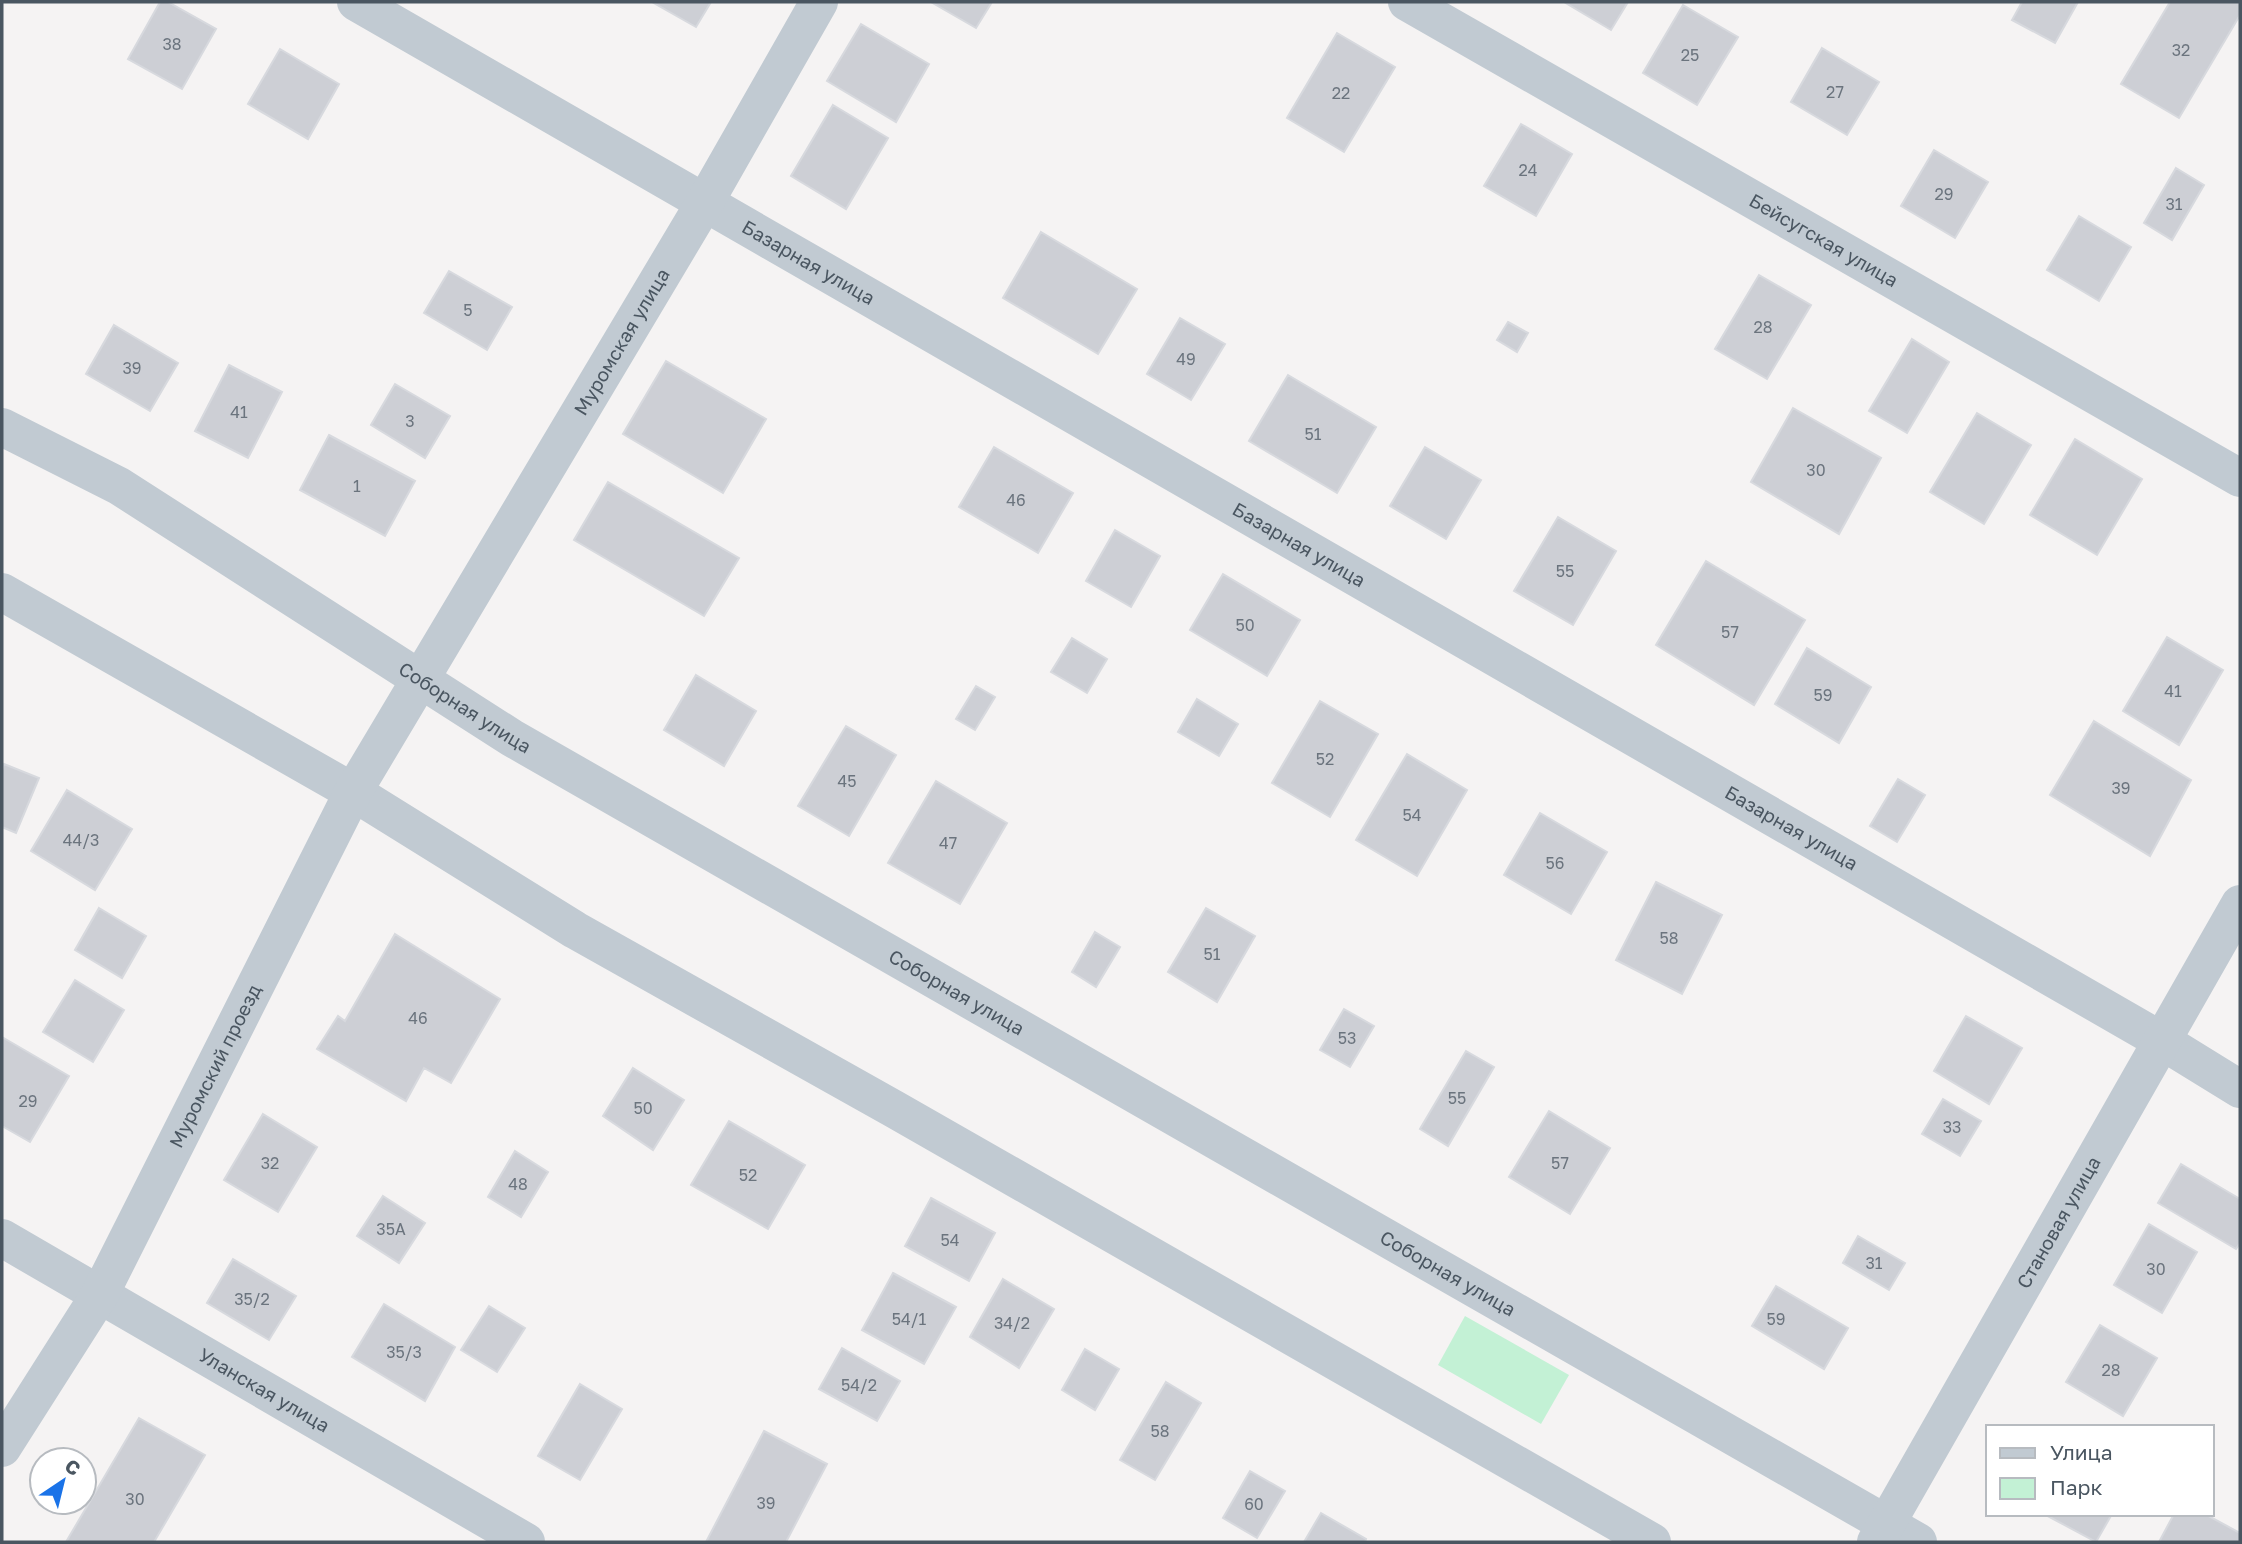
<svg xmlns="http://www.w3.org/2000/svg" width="2242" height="1544" viewBox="0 0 2242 1544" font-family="'Golos Text',sans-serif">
	<rect width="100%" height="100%" fill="#f5f3f3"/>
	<!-- green -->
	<path fill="#c3f1d5" d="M1465 1316 1569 1375 1541 1424 1438 1365Z"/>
	<!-- building -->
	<path fill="#cdcfd5" stroke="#d7d9de" stroke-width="2" d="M160 2H168L216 29 182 89 128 59Z
		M652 2H711L696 27Z
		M931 2H992L976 28Z
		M1564 2H1628L1611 30Z
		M2022 2H2078L2055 43 2012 20Z
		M2170 2H2240V15L2179 118 2121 84Z
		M1683 5 1738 37 1697 105 1643 73Z
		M861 24 929 64 896 122 827 81Z
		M1337 33 1395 67 1344 152 1287 118Z
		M1822 48 1879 82 1847 135 1791 102Z
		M280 49 339 84 308 139 248 104Z
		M833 105 888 138 846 209 791 176Z
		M1521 124 1572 154 1536 216 1484 186Z
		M1934 150 1988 182 1955 238 1901 206Z
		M2176 168 2204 185 2172 240 2144 223Z
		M2079 216 2131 247 2099 301 2047 270Z
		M1041 232 1137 289 1098 354 1003 298Z
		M449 271 512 307 487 350 424 313Z
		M1759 275 1811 305 1767 379 1715 349Z
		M1180 318 1225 344 1191 400 1147 374Z
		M1508 322 1528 333 1517 352 1497 340Z
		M114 325 178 363 150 411 86 374Z
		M1912 339 1949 362 1907 433 1869 411Z
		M666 361 766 419 723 493 623 434Z
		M229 365 282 392 248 458 195 431Z
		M1288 375 1376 427 1337 493 1249 441Z
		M395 384 450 416 425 458 371 425Z
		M1793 408 1881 458 1839 534 1751 482Z
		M1977 413 2031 445 1984 524 1930 492Z
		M329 435 415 481 385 536 300 490Z
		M2075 439 2142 479 2097 555 2030 515Z
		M994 447 1073 493 1038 553 959 507Z
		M1425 447 1481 480 1446 539 1390 506Z
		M608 482 739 558 704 616 574 540Z
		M1558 517 1616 551 1573 625 1514 591Z
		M1115 530 1160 556 1131 607 1086 581Z
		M1706 561 1805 620 1754 705 1656 645Z
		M1223 574 1300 620 1267 676 1190 630Z
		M2167 637 2223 670 2179 745 2123 711Z
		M1072 638 1107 659 1087 693 1051 672Z
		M1807 648 1871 687 1839 743 1775 704Z
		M696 675 756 711 724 766 664 730Z
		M976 686 995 697 975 730 956 719Z
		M1197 699 1238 724 1219 756 1178 732Z
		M1320 701 1378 734 1330 817 1272 783Z
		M2094 721 2191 780 2150 856 2050 795Z
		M846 726 896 755 849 836 798 806Z
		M1407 754 1467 790 1417 876 1356 840Z
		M4 764 39 778 16 833 2 827V770Z
		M1898 779 1925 795 1897 842 1870 826Z
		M936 781 1007 823 960 904 888 863Z
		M67 790 132 829 95 890 31 851Z
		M1540 813 1607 852 1571 914 1504 875Z
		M1656 882 1722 915 1682 994 1616 960Z
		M99 908 146 936 122 978 75 950Z
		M1206 908 1255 936 1217 1002 1168 972Z
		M1095 932 1120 947 1096 987 1072 972Z
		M395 934 500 999 451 1083 424 1068 406 1101 317 1049 338 1016 345 1021Z
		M75 980 124 1010 93 1062 43 1032Z
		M1344 1009 1374 1026 1350 1067 1320 1050Z
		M1966 1016 2022 1048 1989 1104 1934 1071Z
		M2 1037 69 1076 30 1142 2 1126Z
		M1466 1051 1494 1067 1448 1146 1420 1129Z
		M633 1068 684 1100 653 1150 603 1116Z
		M1943 1099 1981 1121 1960 1156 1922 1134Z
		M1549 1111 1610 1148 1570 1214 1509 1177Z
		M263 1114 317 1147 278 1212 224 1180Z
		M729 1121 805 1165 768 1229 691 1185Z
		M515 1151 548 1172 521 1217 488 1197Z
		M2181 1164 2240 1199V1243L2236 1249 2158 1203Z
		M383 1196 425 1223 399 1263 357 1236Z
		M931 1198 995 1233 969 1281 905 1246Z
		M2149 1224 2197 1252 2162 1313 2114 1285Z
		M1858 1236 1905 1263 1889 1290 1843 1263Z
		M233 1259 296 1296 269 1340 207 1303Z
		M893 1273 956 1307 924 1364 862 1330Z
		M1003 1279 1054 1309 1019 1368 970 1337Z
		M1776 1286 1848 1328 1824 1369 1752 1326Z
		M384 1304 455 1347 425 1401 352 1357Z
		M489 1306 525 1328 497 1372 461 1350Z
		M2100 1325 2157 1358 2123 1416 2066 1382Z
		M842 1348 900 1381 877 1421 819 1389Z
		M1085 1349 1119 1369 1095 1410 1062 1390Z
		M1166 1382 1201 1403 1155 1480 1120 1460Z
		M580 1384 622 1409 580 1480 538 1456Z
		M139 1418 205 1455 154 1542H66Z
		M764 1431 827 1464 786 1542H706Z
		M1250 1471 1285 1491 1257 1538 1223 1518Z
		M1321 1513 1366 1539 1365 1542H1304Z
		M2044 1514H2112L2096 1542Z
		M2174 1514H2205L2240 1533V1542H2159Z"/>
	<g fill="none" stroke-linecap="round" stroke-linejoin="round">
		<!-- street -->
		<g stroke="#c1cad2" stroke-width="38">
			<path id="s1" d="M356 2 2162 1041 2240 1089"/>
			<path id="s2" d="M1407 2 2240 478"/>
			<path id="s3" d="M2 427 119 486 512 738 1918 1542"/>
			<path d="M2 592 353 792 575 930 894 1109 1652 1542"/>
			<path id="s4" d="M2 1238 526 1542"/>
			<path id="s5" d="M2 1448 100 1294 353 792 705 202 819 2"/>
			<path id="s6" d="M1876 1542 2240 904"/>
		</g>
	</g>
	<g text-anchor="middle" stroke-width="7" stroke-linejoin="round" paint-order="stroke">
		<!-- number labels -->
		<g font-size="16" fill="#6b747e">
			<text x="172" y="50">38</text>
			<text x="2181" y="56">32</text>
			<text x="1690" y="61">25</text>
			<text x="1835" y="98">27</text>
			<text x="1341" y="99">22</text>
			<text x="1528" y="176">24</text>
			<text x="1944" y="200">29</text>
			<text x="2174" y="210">31</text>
			<text x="468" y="316">5</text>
			<text x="1763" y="333">28</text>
			<text x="1186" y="365">49</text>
			<text x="132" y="374">39</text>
			<text x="239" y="418">41</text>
			<text x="410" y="427">3</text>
			<text x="1313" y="440">51</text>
			<text x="1816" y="476">30</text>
			<text x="357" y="492">1</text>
			<text x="1016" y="506">46</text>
			<text x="1565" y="577">55</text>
			<text x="1245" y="631">50</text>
			<text x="1730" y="638">57</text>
			<text x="2173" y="697">41</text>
			<text x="1823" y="701">59</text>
			<text x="1325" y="765">52</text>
			<text x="847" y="787">45</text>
			<text x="2121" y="794">39</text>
			<text x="1412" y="821">54</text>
			<text x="81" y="846">44/3</text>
			<text x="948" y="849">47</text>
			<text x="1555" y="869">56</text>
			<text x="1669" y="944">58</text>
			<text x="1212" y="960">51</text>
			<text x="418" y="1024">46</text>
			<text x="1347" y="1044">53</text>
			<text x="1457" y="1104">55</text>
			<text x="28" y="1107">29</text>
			<text x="643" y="1114">50</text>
			<text x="1952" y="1133">33</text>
			<text x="270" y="1169">32</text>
			<text x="1560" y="1169">57</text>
			<text x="748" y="1181">52</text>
			<text x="518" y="1190">48</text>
			<text x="391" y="1235">35А</text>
			<text x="950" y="1246">54</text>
			<text x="1874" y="1269">31</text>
			<text x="2156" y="1275">30</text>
			<text x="252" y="1305">35/2</text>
			<text x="909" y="1325">54/1</text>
			<text x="1776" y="1325">59</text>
			<text x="1012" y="1329">34/2</text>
			<text x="404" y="1358">35/3</text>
			<text x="2111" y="1376">28</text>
			<text x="859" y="1391">54/2</text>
			<text x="1160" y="1437">58</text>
			<text x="135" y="1505">30</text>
			<text x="766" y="1509">39</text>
			<text x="1254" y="1510">60</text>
		</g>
		<!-- street labels -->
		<g font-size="19" fill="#4a5661" stroke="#fff">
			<text dy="7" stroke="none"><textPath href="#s2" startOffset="480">Бейсугская улица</textPath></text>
			<text dy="7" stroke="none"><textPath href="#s1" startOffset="522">Базарная улица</textPath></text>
			<text dy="7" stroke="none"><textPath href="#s5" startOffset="1269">Муромская улица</textPath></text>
			<text dy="7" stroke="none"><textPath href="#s1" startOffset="1088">Базарная улица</textPath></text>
			<text dy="7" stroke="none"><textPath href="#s3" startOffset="542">Соборная улица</textPath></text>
			<text dy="7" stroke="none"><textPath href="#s1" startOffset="1656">Базарная улица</textPath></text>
			<text dy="7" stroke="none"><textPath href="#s3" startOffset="1110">Соборная улица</textPath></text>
			<text dy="7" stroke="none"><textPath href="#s5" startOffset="438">Муромский проезд</textPath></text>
			<text dy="7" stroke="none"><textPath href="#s6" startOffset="368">Становая улица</textPath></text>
			<text dy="7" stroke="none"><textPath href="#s3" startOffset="1676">Соборная улица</textPath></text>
			<text dy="7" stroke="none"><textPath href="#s4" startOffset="303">Уланская улица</textPath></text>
		</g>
	</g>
	<!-- border -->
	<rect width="2242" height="1544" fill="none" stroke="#4a5661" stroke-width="7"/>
	<!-- legend -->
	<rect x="1986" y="1425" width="228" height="91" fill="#ffffff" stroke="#b7bbc0" stroke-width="2"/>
	<rect x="2000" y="1448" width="35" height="10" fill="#c1cad2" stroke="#b7bbc0" stroke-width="2"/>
	<text x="2050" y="1460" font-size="21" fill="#4a5661">Улица</text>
	<rect x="2000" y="1478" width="35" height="21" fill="#c3f1d5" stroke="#b7bbc0" stroke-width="2"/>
	<text x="2050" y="1495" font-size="21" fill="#4a5661">Парк</text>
	<!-- north arrow -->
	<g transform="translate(63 1481) rotate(35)"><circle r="33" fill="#ffffff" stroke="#b7bbc0" stroke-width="2"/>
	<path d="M0-5L12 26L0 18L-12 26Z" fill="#1a73e8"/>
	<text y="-10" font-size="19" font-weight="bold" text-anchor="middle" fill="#4a5661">С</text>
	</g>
</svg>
